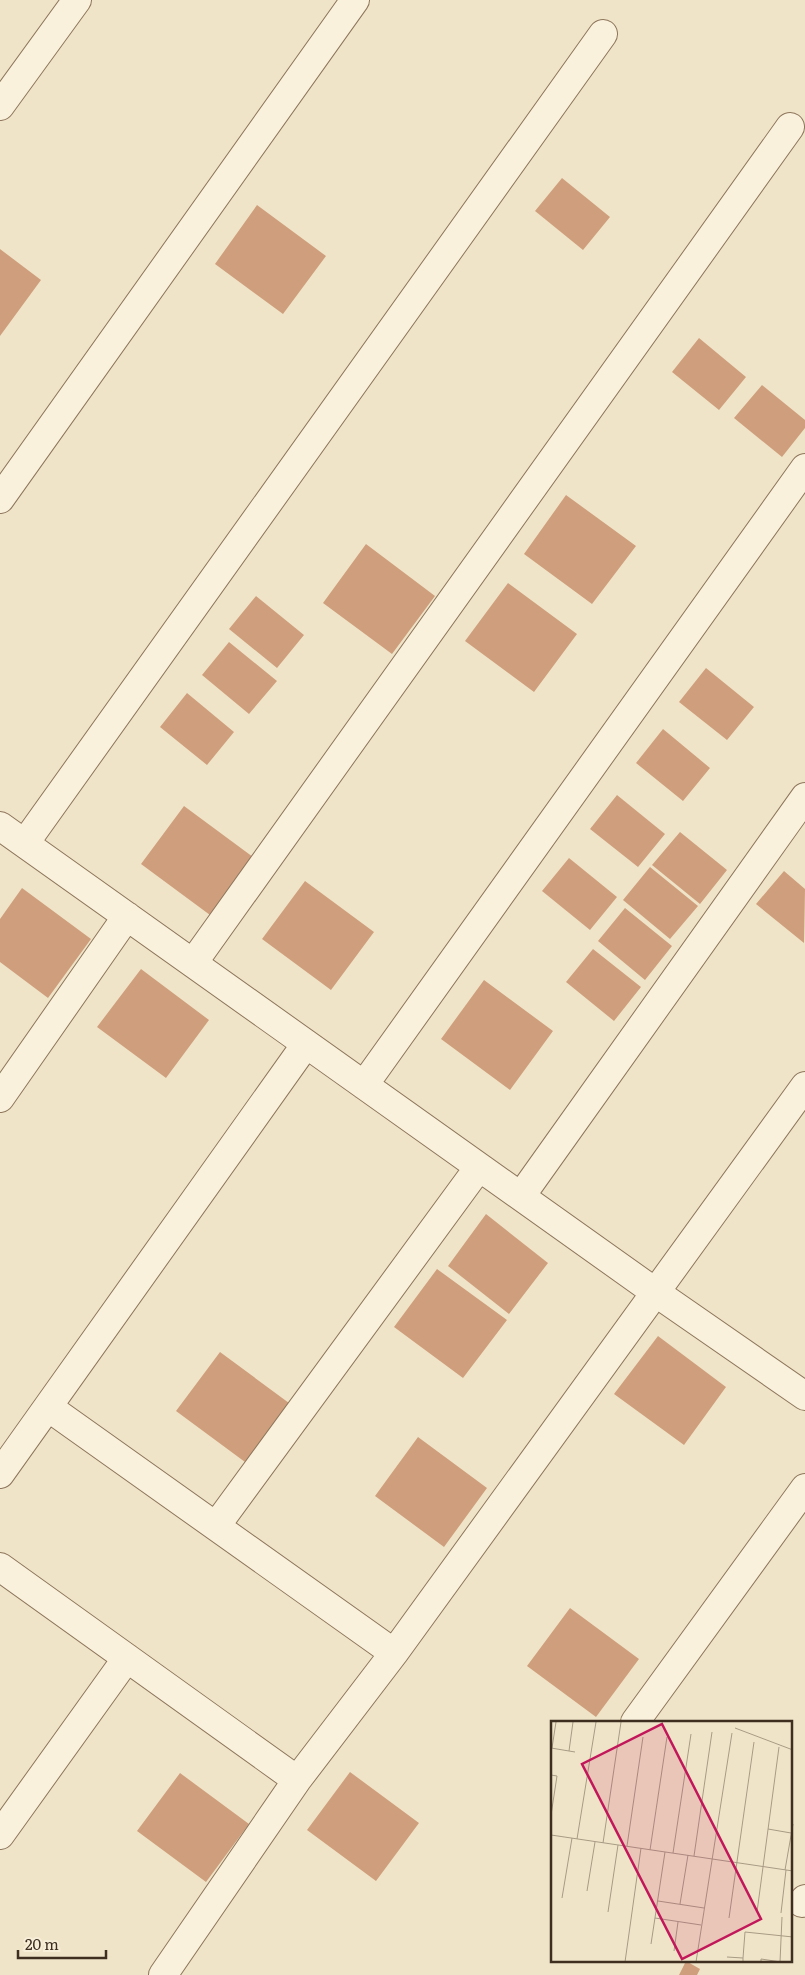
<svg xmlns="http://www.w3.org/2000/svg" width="805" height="1975" viewBox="0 0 805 1975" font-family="Literata,serif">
	<rect width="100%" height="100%" fill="#f0e4c8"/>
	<!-- building -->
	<path fill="#cf9f7d" d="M562 178 610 217 583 250 535 211Z
		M257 205 326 256 283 314 215 264Z
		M0 249 41 280 0 336Z
		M699 338 746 377 719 410 672 372Z
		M762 385 805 420V428L782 457 734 418Z
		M566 495 636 546 592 604 524 554Z
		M366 544 435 596 392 654 323 603Z
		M508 583 577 634 534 692 465 641Z
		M256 596 304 635 277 668 229 629Z
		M229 642 277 681 249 714 202 675Z
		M706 668 754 707 727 740 679 702Z
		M187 693 234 732 207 765 160 727Z
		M663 729 710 768 683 801 636 763Z
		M617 795 665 834 638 867 590 829Z
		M184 806 253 857 210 915 141 864Z
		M680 832 727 870 700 904 652 865Z
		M569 858 617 897 590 930 542 891Z
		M650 867 698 906 670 939 623 900Z
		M784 871 805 889 804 943 756 904Z
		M305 881 374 932 331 990 262 939Z
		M22 888 91 939 48 998 0 962V919Z
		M625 908 672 946 645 980 598 941Z
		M593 949 641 987 614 1021 566 982Z
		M141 969 209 1020 166 1078 97 1027Z
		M484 980 553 1031 510 1090 441 1039Z
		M486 1214 548 1263 509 1314 448 1266Z
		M437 1269 507 1320 463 1378 394 1327Z
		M658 1336 726 1387 684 1445 614 1394Z
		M220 1352 289 1403 245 1462 176 1411Z
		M418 1437 487 1488 444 1547 375 1496Z
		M570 1608 639 1659 596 1717 527 1666Z
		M350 1772 419 1823 376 1881 307 1830Z
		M180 1773 249 1824 206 1882 137 1831Z
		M686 1961 700 1969 697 1975H679Z"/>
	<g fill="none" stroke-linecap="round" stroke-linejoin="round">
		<!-- minor casing -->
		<g stroke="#8d765c" stroke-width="30">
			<path id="minor" d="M0 106 77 0
				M0 499 355 0
				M0 826 655 1292 805 1396
				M25 843 603 34
				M193 963 790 127
				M364 1085 805 468
				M0 1098 127 916
				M521 1196 805 797
				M48 1407 394 1653
				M0 1474 306 1044
				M216 1526 479 1167
				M0 1567 297 1780
				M635 1722 805 1488
				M0 1835 127 1658
				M802 1903 805 1899
				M163 1975 297 1780 394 1653 805 1086"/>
		</g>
		<!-- minor -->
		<use href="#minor" stroke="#faf1dc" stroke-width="28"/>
	</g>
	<!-- overview -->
	<g transform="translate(551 1721)">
		<rect width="241" height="241" fill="#f0e4c8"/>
		<path fill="none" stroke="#a89b85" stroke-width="1" d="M184 7 242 29M0 27 24 31M1 27 5 1M18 30 22 1M0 54 6 55 0 94M217 108 240 112M0 114 242 150M26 118 45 1M52 122 70 1M76 125 92 16M99 129 116 16M122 132 140 13M143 135 161 11M234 149 242 103M36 170 44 121M11 177 21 117M107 180 153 187M129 183 137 134M57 191 67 124M206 191 228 26M230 192 235 149M104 197 150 204M178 197 203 21M100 223 114 131M123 230 127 201M176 236 192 237V241M192 237 194 211 242 216M74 241 90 127M145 241 181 12M210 241V238L230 241M229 241 231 196"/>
		<path fill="#c2185b" fill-opacity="0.15" stroke="#c2185b" stroke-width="2.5" d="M111 3 210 198 131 238 31 43Z"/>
		<rect width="241" height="241" fill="none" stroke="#3d2e20" stroke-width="2.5"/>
	</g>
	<!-- scale -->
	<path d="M18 1950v8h88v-8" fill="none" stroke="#3d2e20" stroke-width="2.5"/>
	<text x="25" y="1950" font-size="15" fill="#3d2e20" stroke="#f7eed8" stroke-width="4" paint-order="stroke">20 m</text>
</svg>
